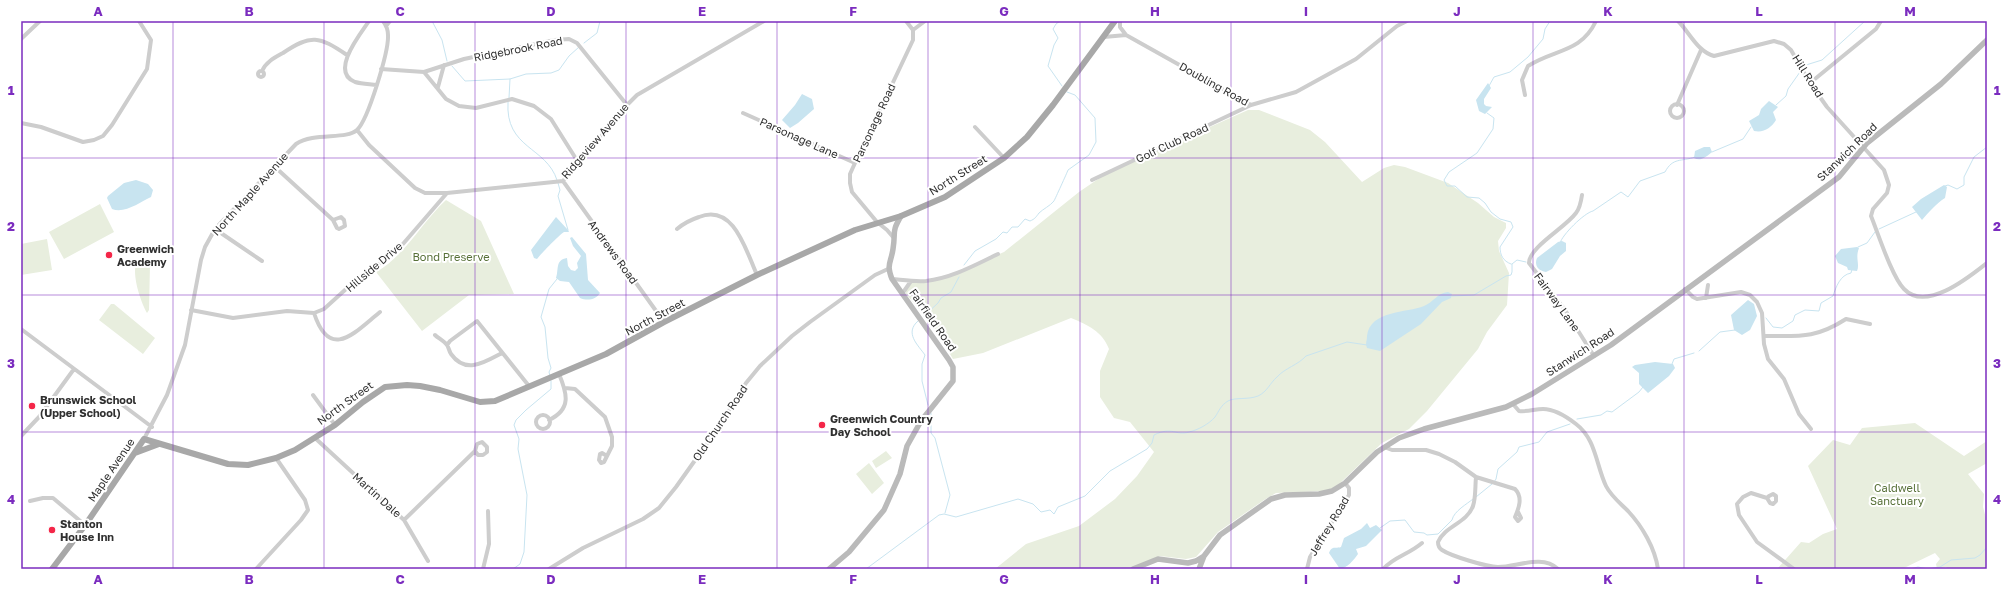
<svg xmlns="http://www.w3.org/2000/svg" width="2008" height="590" viewBox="0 0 2008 590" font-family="'Golos Text',sans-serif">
	<rect width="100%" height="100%" fill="#fff"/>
	<!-- green -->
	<path fill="#e8eede" d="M1248 110H1259L1310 130 1325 142 1362 182 1384 168 1394 165 1405 167 1448 183 1478 203 1494 217 1506 223V228L1498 241 1499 251 1509 273 1507 305 1487 332 1478 349 1427 411 1409 429 1382 443 1336 487 1326 491 1276 493 1264 500 1218 532 1196 557 1186 559 1160 556 1129 569H995L1026 544 1079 526 1115 499 1137 476 1154 452 1130 422 1114 418 1100 397V371L1109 349C1102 331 1088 325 1071 318L983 353 953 359 932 324 906 294V288L912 282 946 277 1004 252 1079 192 1107 173Z
		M446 200 481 221 514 294 469 295 422 331 376 272C405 256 422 222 446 200Z
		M100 204 114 232 64 259 49 232Z
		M47 239 52 270 21 275V244Z
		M142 261 150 265 149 310 147 313C141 303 132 276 136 264Z
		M111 304H114L155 338 143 354 99 320Z
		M1915 423 1964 456 1987 441V463L1968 474 1984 494 1983 507 1987 522V569H1948L1946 567 1937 569 1936 564 1940 559 1935 553 1902 569H1777L1801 542 1809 543 1823 534 1837 529 1808 466 1833 440 1850 445 1862 428Z
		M886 451 892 458 876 468 872 461Z
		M869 463 884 483 872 494 856 474Z"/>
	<!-- water -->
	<path fill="#c8e4f0" d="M1488 83 1491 88 1484 99V104L1486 106 1492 107 1485 114 1479 111 1476 100Z
		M802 94 812 99 814 109 798 123 790 128 782 120 795 105Z
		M1769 101 1778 107 1773 112 1776 120C1771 128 1764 133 1754 131L1749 121 1759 115 1761 109Z
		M1704 147H1710L1712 152C1707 156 1701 162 1694 158L1695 151Z
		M136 180 148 184 153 190 151 197C140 202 125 214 112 209L107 198 108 196 124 183Z
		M1944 185 1947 187 1945 198C1937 203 1928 213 1922 220L1912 207 1921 199Z
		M556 217 568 230 569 232H564C560 234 540 255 537 259L534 258 531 250Z
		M572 237 586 254 588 280 600 293C596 300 587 301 580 298L569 282 560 281 556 278C559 269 555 260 567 258L568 266 571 270 575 271 578 268 577 263 581 256 573 246 570 238Z
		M1562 241 1566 243V251L1560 256 1552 269 1546 272C1538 271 1534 265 1537 258L1558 242Z
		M1857 247 1859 248C1855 258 1860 264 1857 271L1848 270 1847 267 1838 263 1835 256 1841 249Z
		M1448 292 1452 294 1451 298 1442 302 1421 324 1380 351 1367 348C1365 342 1367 342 1367 336 1370 310 1407 313 1424 306 1434 302 1437 293 1448 292Z
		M1748 300 1754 304 1757 316 1750 330 1742 335 1734 330 1731 315Z
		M1655 362 1673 364 1675 368 1669 376 1648 393 1639 384V373L1632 367 1635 365Z
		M1367 523 1370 528 1376 525 1382 530 1366 546 1356 549 1358 554C1354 560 1347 568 1340 569L1329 553C1332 545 1335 549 1341 547L1344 538 1361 529Z"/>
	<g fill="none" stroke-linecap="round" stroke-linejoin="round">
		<!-- stream -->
		<path stroke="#c8e4f0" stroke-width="1" d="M432 21 442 40 447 61
			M1060 21 1056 24 1053 29 1058 38 1054 45 1048 66 1062 86
			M584 43 597 33 600 21
			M1806 65 1822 60 1865 21
			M452 66 465 81 510 79 526 74 551 73 559 70 569 56 579 47
			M1489 86 1494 77 1510 72 1528 57 1543 39 1545 29 1550 21
			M509 98 510 79
			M508 102C505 149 546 146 557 180
			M1776 105 1786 96 1788 89 1800 72
			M1487 113 1494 118 1493 129 1477 153 1449 172 1444 180 1447 186H1455L1467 197 1479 198 1485 203 1491 212 1500 219 1511 222 1513 227 1500 247C1500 255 1503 261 1511 264
			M1712 152 1743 139 1751 127
			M558 183 560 190 558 196 568 230
			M1945 186 1948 185 1957 189 1964 185V177L1974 157 1987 147
			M1879 229 1916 212
			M1560 243C1562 235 1584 213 1593 211L1621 192 1628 197 1640 181 1665 172C1673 157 1681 162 1695 157
			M1858 247 1867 243 1875 232
			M1512 264 1517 260 1526 262
			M964 265 975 251 996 239 1003 232 1007 233 1012 227H1018L1025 219 1030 221C1035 219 1036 217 1039 213 1043 209 1050 206 1054 201 1055 199 1067 173 1068 170L1089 155 1096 142 1095 118 1075 95 1067 92
			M1452 296 1474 295 1506 276 1511 275 1512 272V264
			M924 316 938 303 941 298 951 292 959 277
			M1766 318 1773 327 1782 328 1793 321 1795 315 1805 310 1819 311 1821 303 1833 296C1836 287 1840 275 1851 273L1852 269
			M918 321C904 333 918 345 925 355L922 364V381L928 405
			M1699 351 1720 332 1735 330
			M1672 364 1674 359 1694 353
			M550 376 549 372 551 368 548 358 545 327 541 317 549 289 557 279
			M931 413V433L935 438 950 495 945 513
			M1577 419 1601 415 1607 411 1612 412 1639 392 1643 387
			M1494 482 1496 479 1498 469 1517 452 1519 447 1539 442 1547 432 1570 424
			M1476 497 1492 484
			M1380 528 1390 521 1405 520 1414 532 1424 533 1427 535 1438 534 1452 520C1454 511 1467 504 1473 499
			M513 569 520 564 524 552 527 495 518 449 519 439 514 425 516 420 526 410 551 389V381
			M866 569 939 515 944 514 956 517 1018 499 1033 504 1041 512 1050 510 1054 514 1058 507 1085 496 1110 471 1147 449 1152 443 1154 435C1172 426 1176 436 1189 432 1198 430 1209 424 1215 417 1219 411 1221 405 1228 401 1235 397 1248 400 1258 396 1267 392 1270 383 1277 377 1285 368 1298 365 1306 356L1347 342 1367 345
			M1910 569 1918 567 1928 569 1940 567 1951 560 1975 558 1980 555 1987 547"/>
		<!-- street -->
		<path stroke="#cdcdcd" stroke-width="4" d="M369 21C361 33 329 72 355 82 362 84 370 84 377 85
			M1120 21V27L1126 35 1251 105 1296 92 1356 59 1397 26 1407 21
			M1678 21C1690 33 1697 51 1714 56L1774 41 1784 44 1791 50 1810 83 1827 107 1884 170 1889 185 1887 193 1873 209 1871 216C1878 233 1892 277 1904 289 1926 312 1968 278 1987 263
			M386 26 390 21
			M913 30 925 21
			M1104 37 1126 35
			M21 39 40 21
			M381 69 424 72 464 59 555 40 569 39 577 43 627 105
			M258 74a3 3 0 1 1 6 0a3 3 0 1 1-6 0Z
			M262 71C266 62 274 58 283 53 311 34 319 36 347 55
			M424 72 446 99 459 106 476 108 512 99 534 106 551 119 578 162
			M1810 83 1876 29 1881 21
			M438 87 444 65
			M1525 95 1522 80 1528 66C1554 49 1581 53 1596 21
			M1670 111a7 7 0 1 1 14 0a7 7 0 1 1-14 0Z
			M1677 105 1701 50
			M743 113 855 163
			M21 123 41 127 83 142 94 140 103 136 112 125 147 69 151 40 139 21
			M975 127 1004 158
			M357 130 369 145 415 188 425 193H447L563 181 627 105 637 95 764 21
			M275 167 333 220 337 228 339 229 345 226 344 220 341 217 333 220
			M1092 180 1251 105
			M563 181 664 322
			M1582 195C1581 202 1580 208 1576 213 1565 228 1529 247 1529 263L1565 310 1594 356
			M215 229 262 261
			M677 229C684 223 690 220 699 217 734 203 746 251 757 275
			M893 237 887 230 877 222 852 192 850 183V174L855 163 913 40V30L906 21
			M892 279C903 280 915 282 926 281 952 278 975 265 998 254
			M1685 289 1693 297 1697 299 1741 292 1750 295 1757 302 1762 313 1764 344 1768 359 1784 379 1799 414 1811 429
			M902 294 911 281
			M1706 298 1708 285
			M191 310 233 318 287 311 314 313 324 309 356 280 396 252 447 193
			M314 313C330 362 355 332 380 312
			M21 329 152 427
			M435 335C438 338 444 341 447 345 449 348 449 351 451 354 466 375 485 362 502 353
			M1764 336C1799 336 1815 339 1846 319L1870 324
			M447 345 450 341 477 321 529 386
			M565 388 575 389 605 417 612 437V446L604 462 601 463 599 460 600 454 602 453 607 456
			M313 395 335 425
			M1513 404 1519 411C1528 412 1535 409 1543 409 1555 409 1567 417 1576 424 1596 439 1596 465 1606 486 1611 496 1620 503 1628 511 1642 526 1655 548 1658 569
			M536 422a7 7 0 1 1 14 0a7 7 0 1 1-14 0Z
			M549 420C572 409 567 393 559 374
			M21 436 39 417 74 369
			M315 438 404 520 428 561
			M144 439 167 395 185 345 201 260 205 247 215 229 296 144C314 132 346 140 357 130 368 120 389 51 388 35 388 29 386 25 383 21
			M1384 447 1392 450H1426L1439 454 1455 462 1476 477 1515 489C1523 497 1519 508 1515 517L1518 521 1521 518 1518 512
			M1476 477C1475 486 1476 497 1473 506 1467 523 1445 526 1438 542 1438 545 1439 548 1442 550 1451 556 1487 567 1498 567 1517 567 1542 554 1558 569
			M1767 498 1769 496 1773 494 1776 496V501L1773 504 1770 503 1767 498 1751 493 1743 497 1737 504 1739 515 1757 542 1794 569
			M30 501 43 498H53L85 525
			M404 520 475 451 477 444 482 442 487 447V452L483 455H478L475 451
			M256 569 301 520 308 510 305 500 276 458
			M483 569 489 544 488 511
			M549 569 583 548 643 519 659 508 676 487 718 428 746 383 760 366 792 336 810 322 875 275 888 269
			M1307 569 1310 557 1349 495V488L1345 483
			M1383 569C1395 556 1408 555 1422 543"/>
		<!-- secondary -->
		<path stroke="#bababa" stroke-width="5.5" d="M829 569 849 552 884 510 900 474 907 446 921 421 953 381V367L949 360 892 279C886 264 891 263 893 249 896 231 891 233 901 216
			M1133 569 1158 559 1188 563 1196 561 1204 556 1220 535 1271 499 1285 495 1319 494 1332 491 1345 483 1377 452 1399 438 1424 429 1506 407 1532 394 1611 345 1839 177 1867 143 1941 84 1987 40
			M1199 569 1204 556"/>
		<!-- primary -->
		<path stroke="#a8a8a8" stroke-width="6" d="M135 453 159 444
			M52 569 86 524 144 439 228 464 248 465 276 458 295 450 335 425 363 402 385 387 407 385 420 386 440 390 480 402 495 401 606 354 664 322 757 275 855 230 901 216 945 197 1004 158 1027 137 1053 105 1115 21"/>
	</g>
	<!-- grid -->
	<path fill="none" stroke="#7b2cbf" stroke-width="1" stroke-opacity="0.55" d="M173 21V569M324 21V569M475 21V569M626 21V569M777 21V569M928 21V569M1080 21V569M1231 21V569M1382 21V569M1533 21V569M1684 21V569M1835 21V569M21 158H1987M21 295H1987M21 432H1987"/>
	<!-- markers -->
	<g fill="#f42648" stroke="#fff" stroke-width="1.5">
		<circle cx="109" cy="255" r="4"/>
		<circle cx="32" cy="406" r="4"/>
		<circle cx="822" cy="425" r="4"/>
		<circle cx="52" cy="530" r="4"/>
	</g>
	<g text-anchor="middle" stroke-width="4" stroke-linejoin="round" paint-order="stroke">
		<!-- street labels -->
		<g font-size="11" fill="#303030" stroke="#fff">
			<text transform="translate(518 49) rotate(-11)" y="4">Ridgebrook Road</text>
			<text transform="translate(1808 76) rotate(58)" y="4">Hill Road</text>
			<text transform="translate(1214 84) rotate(29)" y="4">Doubling Road</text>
			<text transform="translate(874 123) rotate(-65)" y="4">Parsonage Road</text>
			<text transform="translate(799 138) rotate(24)" y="4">Parsonage Lane</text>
			<text transform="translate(595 141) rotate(-49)" y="4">Ridgeview Avenue</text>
			<text transform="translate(1172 143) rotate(-25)" y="4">Golf Club Road</text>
			<text transform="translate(1847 152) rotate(-44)" y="4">Stanwich Road</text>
			<text transform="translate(958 175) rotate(-32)" y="4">North Street</text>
			<text transform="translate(250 194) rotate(-48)" y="4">North Maple Avenue</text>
			<text transform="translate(613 252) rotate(54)" y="4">Andrews Road</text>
			<text transform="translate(374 267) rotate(-40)" y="4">Hillside Drive</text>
			<text transform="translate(1557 302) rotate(54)" y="4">Fairway Lane</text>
			<text transform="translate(655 317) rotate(-28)" y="4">North Street</text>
			<text transform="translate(933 320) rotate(55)" y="4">Fairfield Road</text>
			<text transform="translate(1580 352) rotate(-33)" y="4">Stanwich Road</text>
			<text transform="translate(345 403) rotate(-36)" y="4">North Street</text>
			<text transform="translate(720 423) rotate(-56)" y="4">Old Church Road</text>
			<text transform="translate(111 470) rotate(-56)" y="4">Maple Avenue</text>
			<text transform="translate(377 495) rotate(42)" y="4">Martin Dale</text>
			<text transform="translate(1329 526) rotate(-59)" y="4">Jeffrey Road</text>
		</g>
		<!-- poi labels -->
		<g font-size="11" font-weight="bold" fill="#303030" stroke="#fff" text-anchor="start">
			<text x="117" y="253">Greenwich<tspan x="117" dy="13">Academy</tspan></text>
			<text x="40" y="404">Brunswick School<tspan x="40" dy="13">(Upper School)</tspan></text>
			<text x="830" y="423">Greenwich Country<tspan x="830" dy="13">Day School</tspan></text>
			<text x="60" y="528">Stanton<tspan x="60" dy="13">House Inn</tspan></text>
		</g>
		<!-- park labels -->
		<g font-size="11" fill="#587139" stroke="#fff">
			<text x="451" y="261">Bond Preserve</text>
			<text x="1897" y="492">Caldwell<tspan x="1897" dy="13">Sanctuary</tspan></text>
		</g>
	</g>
	<!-- border -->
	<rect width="2008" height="590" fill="none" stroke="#ffffff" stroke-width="44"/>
	<rect x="22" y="22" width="1964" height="546" fill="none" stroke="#7b2cbf" stroke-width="1.5"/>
	<g font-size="13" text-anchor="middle" font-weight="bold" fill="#7b2cbf">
		<text x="98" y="16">A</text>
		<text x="249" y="16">B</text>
		<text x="400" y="16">C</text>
		<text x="551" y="16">D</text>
		<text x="702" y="16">E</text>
		<text x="853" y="16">F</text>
		<text x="1004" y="16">G</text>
		<text x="1155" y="16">H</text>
		<text x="1306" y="16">I</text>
		<text x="1457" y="16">J</text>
		<text x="1608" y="16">K</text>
		<text x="1759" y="16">L</text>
		<text x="1910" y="16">M</text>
		<text x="11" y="95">1</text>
		<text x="1997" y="95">1</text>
		<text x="11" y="231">2</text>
		<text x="1997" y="231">2</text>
		<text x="11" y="368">3</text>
		<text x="1997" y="368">3</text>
		<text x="11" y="504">4</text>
		<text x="1997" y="504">4</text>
		<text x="98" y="584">A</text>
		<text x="249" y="584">B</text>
		<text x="400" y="584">C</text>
		<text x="551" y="584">D</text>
		<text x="702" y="584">E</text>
		<text x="853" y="584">F</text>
		<text x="1004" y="584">G</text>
		<text x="1155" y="584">H</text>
		<text x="1306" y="584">I</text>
		<text x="1457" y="584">J</text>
		<text x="1608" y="584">K</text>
		<text x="1759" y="584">L</text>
		<text x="1910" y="584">M</text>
	</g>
</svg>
